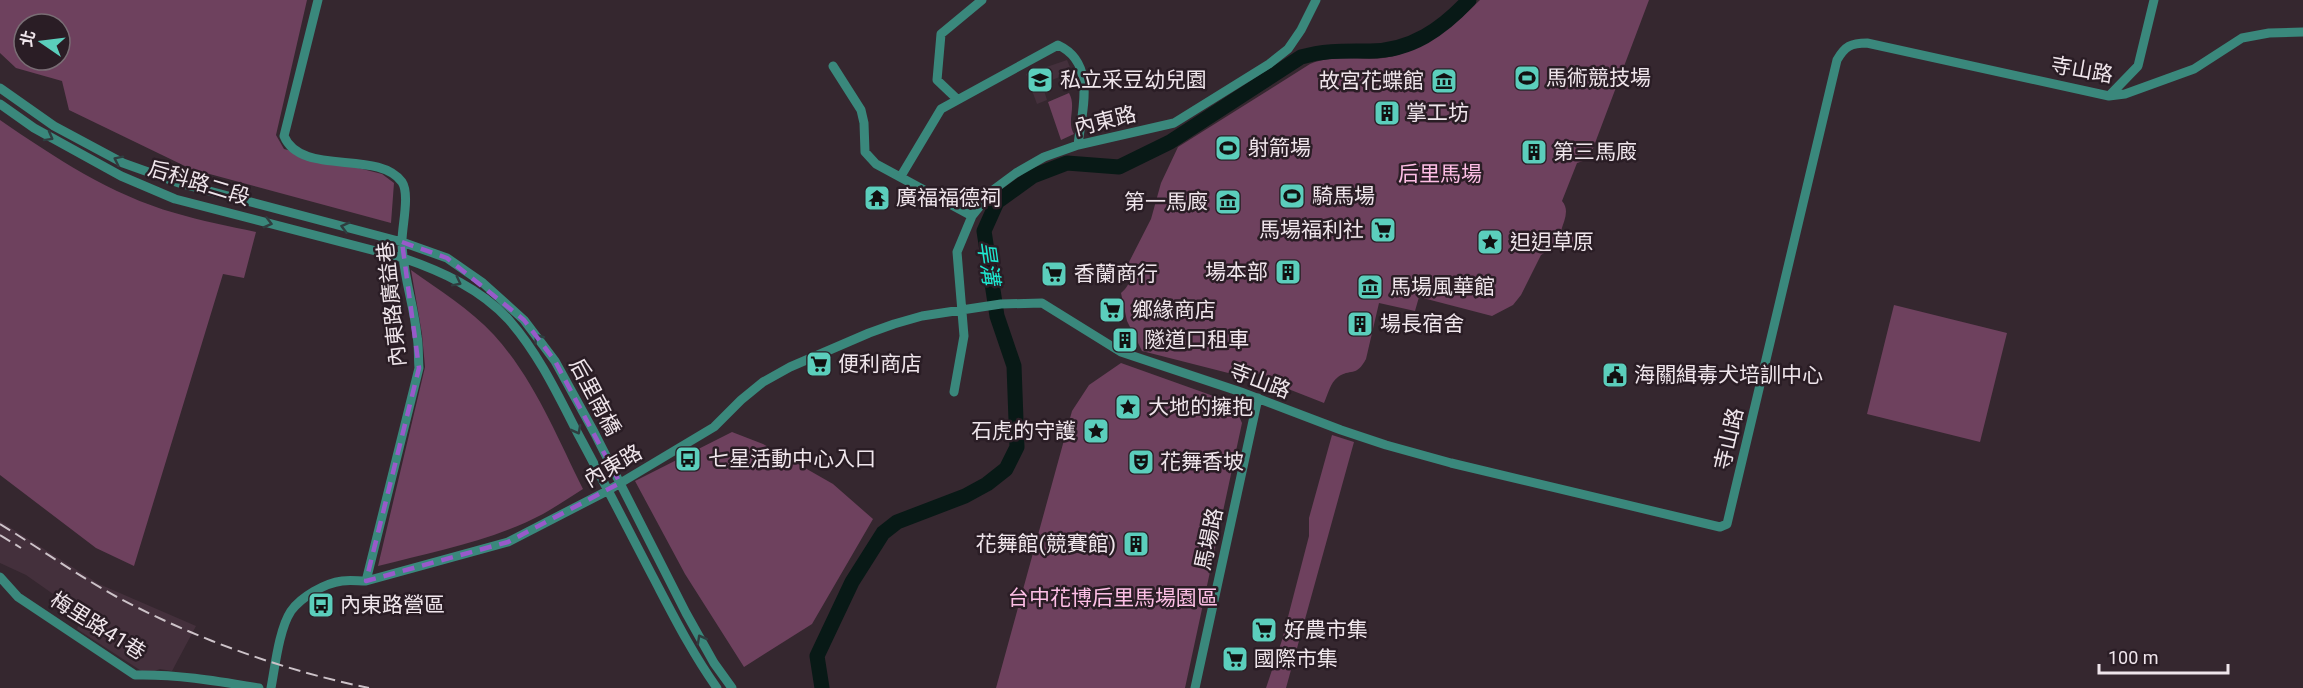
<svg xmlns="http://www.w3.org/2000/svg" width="2303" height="688" viewBox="0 0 2303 688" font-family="Roboto,'Noto Sans TC',sans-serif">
	<rect width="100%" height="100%" fill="#35272f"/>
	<!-- built -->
	<path fill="#44303c" d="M1067 60 1078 86 1067 90 1062 76 1042 84 1047 100 1037 104 1026 74Z
		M0 521 99 584 196 626 172 671 160 669 146 674 77 629 83 615 26 575 0 563Z"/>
	<!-- green -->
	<path fill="#6e415e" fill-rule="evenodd" d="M0 0H307L276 135 284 149 382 174 394 183 391 223 191 169 69 110 62 81 16 68 0 53ZM24 24H60V60H24Z
		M1480 0H1649L1589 159 1577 163 1562 201C1570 210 1564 221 1561 231L1579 235 1576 241 1559 244 1541 255 1521 295 1513 305 1492 316 1419 297 1415 311 1379 303 1366 359C1356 378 1350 368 1338 377 1330 383 1328 394 1324 403L1273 383 1274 378 1246 370 1244 377 1142 351 1127 321 1121 293C1131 285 1131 277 1127 266L1151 219 1161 183 1178 147 1310 64C1330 56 1348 58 1369 59 1413 59 1450 30 1480 0Z
		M1069 93C1077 107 1066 121 1074 134L1061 140 1048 102Z
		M0 120C54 157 111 195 175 213 201 221 229 226 256 232L244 278 223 274 134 566 96 548 0 475Z
		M411 270C439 290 470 309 494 335 534 379 557 437 583 489 570 497 557 506 543 514 492 541 433 552 378 566L425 367 422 334Z
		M1894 305 2007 333 1980 442 1867 414Z
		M1121 363 1233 403 1242 423 1185 688H996L1072 411 1089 385Z
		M732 432 763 444 833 484 873 519 812 624 744 667 685 574 635 481Z
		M1332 435 1354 442 1286 688H1266L1282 640 1309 536V518Z"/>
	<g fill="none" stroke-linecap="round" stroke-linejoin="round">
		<!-- river -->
		<path stroke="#081916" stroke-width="15" d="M822 688 817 656 852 582 883 533 897 522 965 496 987 484 1006 469 1017 447 1014 366 997 316 984 231 997 202 1033 176 1067 163 1119 167 1170 142 1301 57C1325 50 1345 51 1370 51 1411 51 1442 29 1469 0"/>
		<!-- minor -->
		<path stroke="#3a887c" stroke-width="9" d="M318 0 284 136C301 177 378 149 402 182 410 194 402 226 402 241 402 273 414 304 417 336 419 346 418 357 419 368L366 581
			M833 66 861 110 864 123 865 152 876 164 972 216
			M0 88 54 126 123 163 179 183 402 242 447 258 483 283 524 320 555 361 594 432 686 613 714 663 732 688
			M2109 96 2138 66 2154 0
			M957 99 937 80 941 34 982 0
			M0 104 34 128 121 176 175 199 403 258C441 271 481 289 509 320 538 353 557 393 577 432 603 480 628 529 653 577 673 615 692 653 717 688
			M901 176 941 109 1058 45C1097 63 1082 110 1078 145
			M954 392 964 336 957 252 972 216 993 190 1016 173 1044 157 1078 145 1174 123 1269 64 1288 49 1301 30 1316 0
			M0 577 18 597 135 675C177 674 217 681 259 688
			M271 688C275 667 279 629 291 611 301 597 325 583 342 581 350 580 358 581 366 581L508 542 607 491 714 427 741 400 763 382 790 367 869 333 894 324 922 316 1001 304 1042 303 1121 352 1241 392 1341 430 1386 445 1451 463 1720 527 1727 524 1837 60C1845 46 1851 43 1867 43L2109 96 2125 94 2194 69 2242 38 2269 33 2303 32
			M1195 688 1258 398"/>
		<!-- rail -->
		<path stroke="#ccc2c8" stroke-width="2" stroke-dasharray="12 6" stroke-linecap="butt" d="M0 524C39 548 77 575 117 597 196 639 282 670 369 688
			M0 535 21 548"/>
	</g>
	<!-- one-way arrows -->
	<defs><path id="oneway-chevron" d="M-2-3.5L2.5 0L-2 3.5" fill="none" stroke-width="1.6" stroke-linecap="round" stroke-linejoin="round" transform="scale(1.5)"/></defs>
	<g stroke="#2f3d3f">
		<use href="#oneway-chevron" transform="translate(49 137) rotate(29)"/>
		<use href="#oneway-chevron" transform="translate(118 160) rotate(-154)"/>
		<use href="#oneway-chevron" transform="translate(268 223) rotate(15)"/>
		<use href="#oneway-chevron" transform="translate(345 227) rotate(-165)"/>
		<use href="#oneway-chevron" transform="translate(457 282) rotate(27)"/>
		<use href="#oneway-chevron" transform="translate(538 338) rotate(-127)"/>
		<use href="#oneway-chevron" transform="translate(577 430) rotate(62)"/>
		<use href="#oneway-chevron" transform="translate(701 639) rotate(-119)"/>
	</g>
	<!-- marked area -->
	<path fill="none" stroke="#985aca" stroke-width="4.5" stroke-dasharray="12 8" stroke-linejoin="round" d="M402 242 447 258 524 320 555 361 620 483 508 542 366 581 419 368Z"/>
	<!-- icons -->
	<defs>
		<g id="stadium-square" transform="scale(1.35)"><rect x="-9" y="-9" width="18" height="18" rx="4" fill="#5bcebc" stroke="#2a1d25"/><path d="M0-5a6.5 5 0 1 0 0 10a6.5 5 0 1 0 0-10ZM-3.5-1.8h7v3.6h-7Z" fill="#111"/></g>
		<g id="school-square" transform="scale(1.35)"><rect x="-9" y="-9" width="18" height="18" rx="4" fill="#5bcebc" stroke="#2a1d25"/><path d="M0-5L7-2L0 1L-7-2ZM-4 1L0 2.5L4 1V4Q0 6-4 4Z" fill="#111"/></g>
		<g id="museum-square" transform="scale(1.35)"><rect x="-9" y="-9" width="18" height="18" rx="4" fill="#5bcebc" stroke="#2a1d25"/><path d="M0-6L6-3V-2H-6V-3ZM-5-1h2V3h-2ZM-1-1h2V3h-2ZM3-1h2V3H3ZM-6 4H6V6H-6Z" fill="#111"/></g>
		<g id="building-square" transform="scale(1.35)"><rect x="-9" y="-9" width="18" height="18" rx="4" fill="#5bcebc" stroke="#2a1d25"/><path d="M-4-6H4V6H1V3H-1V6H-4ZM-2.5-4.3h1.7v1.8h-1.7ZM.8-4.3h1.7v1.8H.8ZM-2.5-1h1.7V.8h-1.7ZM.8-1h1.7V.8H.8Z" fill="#111"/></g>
		<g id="temple-square" transform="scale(1.35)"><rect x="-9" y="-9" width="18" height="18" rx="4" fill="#5bcebc" stroke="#2a1d25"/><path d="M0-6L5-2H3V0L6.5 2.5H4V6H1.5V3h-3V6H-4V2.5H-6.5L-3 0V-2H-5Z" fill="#111"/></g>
		<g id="supermarket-square" transform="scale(1.35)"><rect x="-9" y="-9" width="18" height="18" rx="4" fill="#5bcebc" stroke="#2a1d25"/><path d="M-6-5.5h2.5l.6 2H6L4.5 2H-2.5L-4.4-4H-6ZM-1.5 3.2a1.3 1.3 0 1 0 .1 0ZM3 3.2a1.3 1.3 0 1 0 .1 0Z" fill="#111"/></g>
		<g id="sight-square" transform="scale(1.35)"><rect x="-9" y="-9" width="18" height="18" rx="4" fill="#5bcebc" stroke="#2a1d25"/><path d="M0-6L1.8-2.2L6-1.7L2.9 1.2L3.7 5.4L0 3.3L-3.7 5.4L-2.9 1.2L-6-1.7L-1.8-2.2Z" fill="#111"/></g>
		<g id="civic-square" transform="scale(1.35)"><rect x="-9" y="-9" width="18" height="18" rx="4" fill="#5bcebc" stroke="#2a1d25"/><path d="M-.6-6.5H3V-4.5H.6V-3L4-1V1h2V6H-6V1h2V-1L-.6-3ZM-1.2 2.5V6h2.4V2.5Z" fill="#111"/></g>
		<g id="bus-square" transform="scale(1.35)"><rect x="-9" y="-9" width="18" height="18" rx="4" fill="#5bcebc" stroke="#2a1d25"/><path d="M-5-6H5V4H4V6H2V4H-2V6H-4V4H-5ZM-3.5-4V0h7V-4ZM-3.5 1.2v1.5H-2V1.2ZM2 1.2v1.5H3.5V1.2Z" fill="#111"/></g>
		<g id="theatre-square" transform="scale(1.35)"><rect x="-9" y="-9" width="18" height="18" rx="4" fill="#5bcebc" stroke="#2a1d25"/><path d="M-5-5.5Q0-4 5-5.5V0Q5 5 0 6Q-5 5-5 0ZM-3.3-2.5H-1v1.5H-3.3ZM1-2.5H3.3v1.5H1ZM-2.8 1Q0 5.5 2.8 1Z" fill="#111"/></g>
	</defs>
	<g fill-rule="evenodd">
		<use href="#stadium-square" x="1527" y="78"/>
		<use href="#school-square" x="1040" y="80"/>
		<use href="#museum-square" x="1444" y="81"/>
		<use href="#building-square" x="1387" y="113"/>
		<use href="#stadium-square" x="1228" y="148"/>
		<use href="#building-square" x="1534" y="152"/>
		<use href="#stadium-square" x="1292" y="196"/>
		<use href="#temple-square" x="877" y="198"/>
		<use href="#museum-square" x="1228" y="202"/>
		<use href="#supermarket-square" x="1383" y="230"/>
		<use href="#sight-square" x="1490" y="242"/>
		<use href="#building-square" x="1288" y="272"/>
		<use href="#supermarket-square" x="1054" y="274"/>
		<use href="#museum-square" x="1370" y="287"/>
		<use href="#supermarket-square" x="1112" y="310"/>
		<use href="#building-square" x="1360" y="324"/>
		<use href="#building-square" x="1125" y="340"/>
		<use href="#supermarket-square" x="819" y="364"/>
		<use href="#civic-square" x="1615" y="375"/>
		<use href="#sight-square" x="1128" y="407"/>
		<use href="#sight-square" x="1096" y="431"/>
		<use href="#bus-square" x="688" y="459"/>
		<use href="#theatre-square" x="1141" y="462"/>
		<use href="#building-square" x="1136" y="544"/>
		<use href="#bus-square" x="321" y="605"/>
		<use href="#supermarket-square" x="1264" y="630"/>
		<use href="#supermarket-square" x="1235" y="659"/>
	</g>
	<g text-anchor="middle" stroke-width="5" stroke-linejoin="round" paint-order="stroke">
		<!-- street labels -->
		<g font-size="21" fill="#efe5eb" stroke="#2a1d25">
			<text transform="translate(2082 70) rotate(10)" y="7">寺山路</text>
			<text transform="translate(1105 121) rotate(-14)" y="7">內東路</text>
			<text transform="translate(199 183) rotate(17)" y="7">后科路二段</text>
			<text transform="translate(392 304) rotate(-96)" y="7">內東路廣益巷</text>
			<text transform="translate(1260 381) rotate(20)" y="7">寺山路</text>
			<text transform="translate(595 397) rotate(62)" y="7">后里南橋</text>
			<text transform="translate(1729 439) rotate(-77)" y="7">寺山路</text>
			<text transform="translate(613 466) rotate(-30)" y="7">內東路</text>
			<text transform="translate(1209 539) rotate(-78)" y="7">馬場路</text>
			<text transform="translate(98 626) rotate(32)" y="7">梅里路41巷</text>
		</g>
		<!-- poi labels -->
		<g font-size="21" fill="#efe5eb" stroke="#2a1d25" text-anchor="start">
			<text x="1546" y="85">馬術競技場</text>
			<text x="1060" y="87">私立采豆幼兒園</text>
			<text x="1424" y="88" text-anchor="end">故宮花蝶館</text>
			<text x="1406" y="120">掌工坊</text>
			<text x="1248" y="155">射箭場</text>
			<text x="1553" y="159">第三馬廄</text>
			<text x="1312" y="203">騎馬場</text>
			<text x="896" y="205">廣福福德祠</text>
			<text x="1208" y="209" text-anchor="end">第一馬廄</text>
			<text x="1364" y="237" text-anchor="end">馬場福利社</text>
			<text x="1510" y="249">𨑨迌草原</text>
			<text x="1268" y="279" text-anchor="end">場本部</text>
			<text x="1074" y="281">香蘭商行</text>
			<text x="1390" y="294">馬場風華館</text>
			<text x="1132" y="317">鄉緣商店</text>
			<text x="1380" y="331">場長宿舍</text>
			<text x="1144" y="347">隧道口租車</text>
			<text x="838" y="371">便利商店</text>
			<text x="1634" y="382">海關緝毒犬培訓中心</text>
			<text x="1148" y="414">大地的擁抱</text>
			<text x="1076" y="438" text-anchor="end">石虎的守護</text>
			<text x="708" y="466">七星活動中心入口</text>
			<text x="1160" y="469">花舞香坡</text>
			<text x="1116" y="551" text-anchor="end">花舞館(競賽館)</text>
			<text x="340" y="612">內東路營區</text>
			<text x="1284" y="637">好農市集</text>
			<text x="1254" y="666">國際市集</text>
		</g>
		<!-- park labels -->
		<g font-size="21" fill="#fdbee5" stroke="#2a1d25">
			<text x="1440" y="181">后里馬場</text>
			<text x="1113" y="605">台中花博后里馬場園區</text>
		</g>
		<!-- water labels -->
		<g font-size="22" font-style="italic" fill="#1de7cf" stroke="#2a1d25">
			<text transform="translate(989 263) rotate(82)" y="8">旱溝</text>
		</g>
	</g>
	<!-- north arrow -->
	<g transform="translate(42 42) rotate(284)"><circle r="28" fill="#2a1d25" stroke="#796d74" stroke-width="1.5"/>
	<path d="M0-4.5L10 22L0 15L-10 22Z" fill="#5bcebc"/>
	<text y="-9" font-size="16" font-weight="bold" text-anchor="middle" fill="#efe5eb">北</text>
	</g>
	<!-- scale -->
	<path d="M2099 664v9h129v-9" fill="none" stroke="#efe5eb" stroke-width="3"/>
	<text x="2108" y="664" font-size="18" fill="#efe5eb" stroke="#2a1d25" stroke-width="4.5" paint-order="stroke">100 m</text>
</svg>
